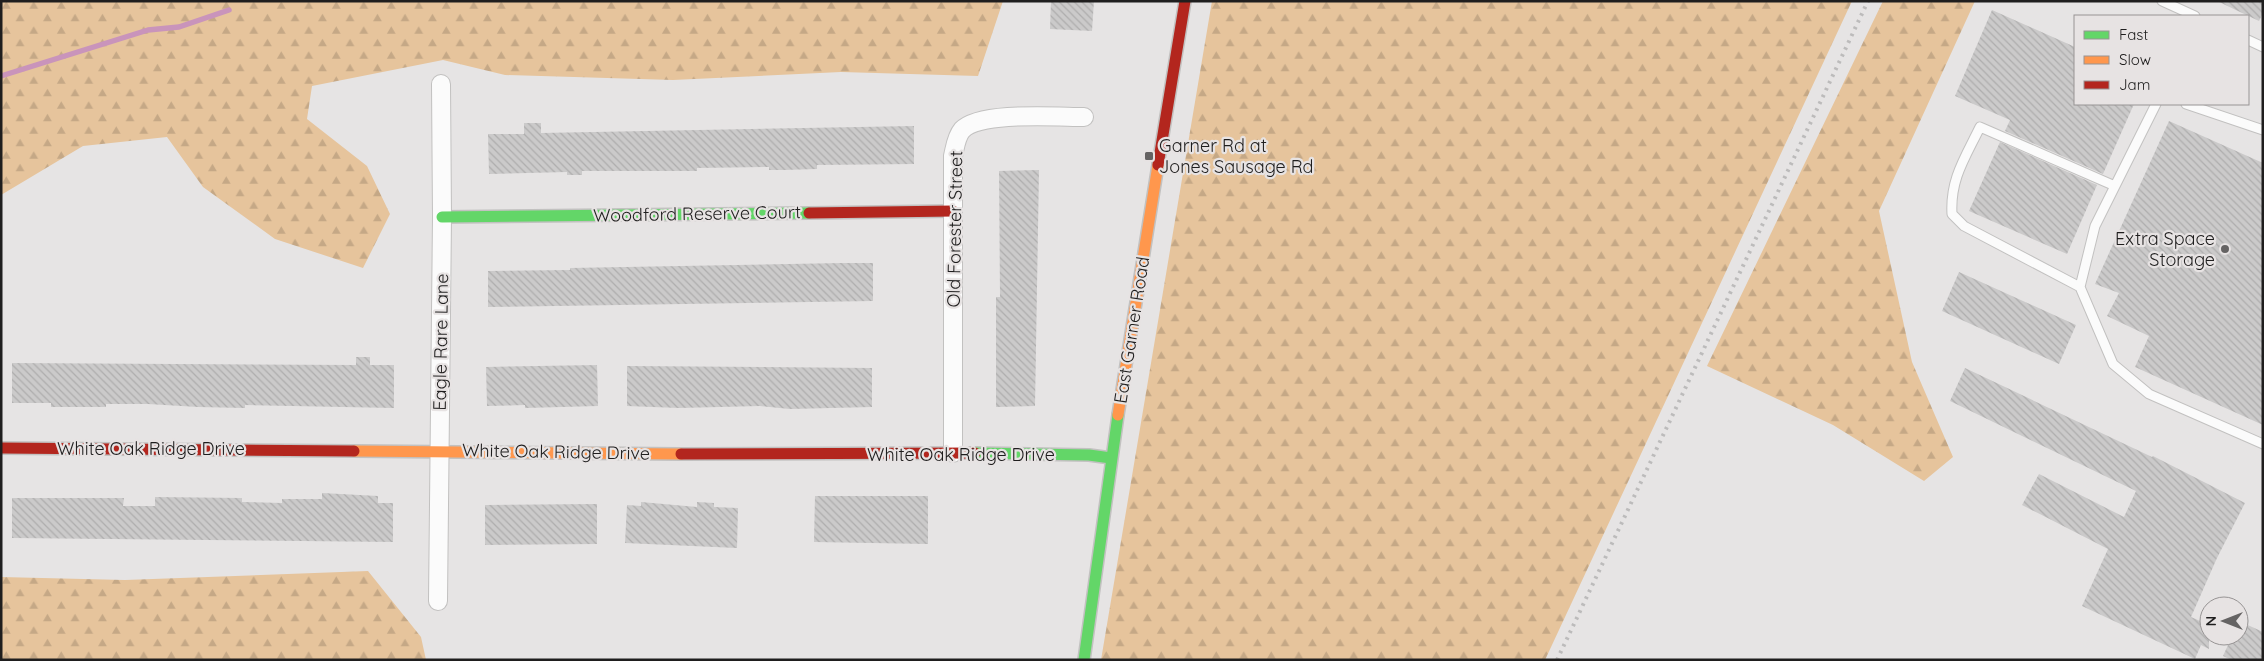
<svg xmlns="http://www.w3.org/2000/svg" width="2264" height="661" viewBox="0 0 2264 661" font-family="Quicksand,sans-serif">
	<defs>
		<pattern id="forest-firs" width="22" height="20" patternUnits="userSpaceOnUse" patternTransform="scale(1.25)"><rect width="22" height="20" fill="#e6c49c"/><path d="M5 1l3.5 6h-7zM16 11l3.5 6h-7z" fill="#c5a886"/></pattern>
		<pattern id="building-back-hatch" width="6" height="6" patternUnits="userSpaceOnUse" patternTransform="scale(1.25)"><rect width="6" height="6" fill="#cbcaca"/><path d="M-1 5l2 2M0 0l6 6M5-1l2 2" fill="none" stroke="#aeadad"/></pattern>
	</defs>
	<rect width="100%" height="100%" fill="#e6e4e4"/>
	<!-- forest -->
	<path fill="url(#forest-firs)" d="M1 1H1003L978 76 841 72 673 80 505 75 443 60 312 86 307 119 367 166 390 214 363 268 275 239 203 187 167 137 83 146 1 195Z
		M1212 1H1852L1545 660H1101Z
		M1883 1H1975L1879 211 1912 362 1953 457 1924 481 1833 425 1707 366Z
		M368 571 421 637 426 660H1V577L125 580Z"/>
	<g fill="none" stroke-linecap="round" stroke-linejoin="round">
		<!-- stream -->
		<path stroke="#c994bb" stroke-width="5.5" d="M1 76 148 30 179 27 229 10"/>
	</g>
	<!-- building -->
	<path fill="url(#building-back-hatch)" d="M1051 1H1094L1092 31 1050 29Z
		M2217 1H2263V13L2259 21Z
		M1992 10 2075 47V104H2134L2103 174 2005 131 2010 120 1955 96Z
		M2169 121 2263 163V425L2135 367 2149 336 2107 316 2119 293 2095 284Z
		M524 123H541V133L914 126V164L817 165V169L784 170H769V167L697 168V171H582V175H567V172L489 174 488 134H524Z
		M2000 142 2097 185 2067 254 1969 211Z
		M1039 170 1035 406 996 407V297H1000L999 171Z
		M843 263H873V301L488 307V271L570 270V268Z
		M1959 272 2076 325 2059 364 1942 311Z
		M356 357H370V365H394V408L245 405V408L198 407 148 404H106V407H51V403H12V363L356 365Z
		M597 365 598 406 525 408V405L487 406 486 367Z
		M627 366 872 368V407L790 409 760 406 679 408 627 406Z
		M1965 368 2152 457 2153 456 2245 503 2217 558 2191 617 2209 625V649L2201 645 2195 659 2082 606 2108 549 2022 505 2039 474 2124 517 2136 491 1950 401Z
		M322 493 378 496V503H393V542L12 538V498H124L123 506H155V497L242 498V502L282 503V499H322Z
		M815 496H928V544L814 542Z
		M641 502 697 507V502L714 503V507L738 508 737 548 625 543 627 505 641 506Z
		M597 504V544L485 545V505Z
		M2239 621 2263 632V660H2232L2223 656 2232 636H2239Z"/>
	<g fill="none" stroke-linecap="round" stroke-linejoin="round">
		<!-- lane casing -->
		<g stroke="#c2c1c0" stroke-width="11">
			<path id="lane" d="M2162 1 2195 16
				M2248 40 2263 47
				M2156 104 2095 226 2080 287 2113 364 2149 394 2263 444
				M2186 104 2263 130
				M2080 287 1964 226 1952 214C1950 179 1965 158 1980 127L2115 186"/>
		</g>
		<!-- street casing -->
		<g stroke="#c2c1c0" stroke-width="20">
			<path id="street" d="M953 453V156C955 148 956 137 962 130 980 111 1058 117 1084 117
				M438 601 442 217 441 84"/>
		</g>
		<!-- fast casing -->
		<g stroke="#c2c1c0" stroke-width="14">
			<path id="fast" d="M442 217 809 213
				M975 453 1089 455 1111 458
				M1084 660 1118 415"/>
		</g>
		<!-- slow casing -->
		<g stroke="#c2c1c0" stroke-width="14">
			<path id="slow" d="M1118 415 1158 165
				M354 451 681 454"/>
		</g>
		<!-- jam casing -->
		<g stroke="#c2c1c0" stroke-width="14">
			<path id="jam" d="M1158 165 1185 1
				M809 213 953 211
				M1 448 354 451
				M681 454 975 453"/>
		</g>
		<!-- lane -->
		<use href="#lane" stroke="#fbfbfb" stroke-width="9"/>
		<!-- street -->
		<use href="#street" stroke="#fbfbfb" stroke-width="18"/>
		<!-- fast -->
		<use href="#fast" stroke="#63d668" stroke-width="11"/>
		<!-- slow -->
		<use href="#slow" stroke="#ff974d" stroke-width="11"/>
		<!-- jam -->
		<use href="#jam" stroke="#b3261e" stroke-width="11"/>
		<!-- rail -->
		<path stroke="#bcbbbb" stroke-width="4" stroke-dasharray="2.5 5" stroke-linecap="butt" d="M1557 660 1868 1"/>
	</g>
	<!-- markers -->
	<g fill="#656363" stroke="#e7e3e3" stroke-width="2">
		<rect x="1144" y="151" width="10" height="10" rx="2.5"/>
		<circle cx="2225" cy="249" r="5"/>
	</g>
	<g text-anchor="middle" stroke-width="4.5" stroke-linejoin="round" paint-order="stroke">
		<!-- poi labels -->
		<g font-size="18" fill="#1f1e1e" stroke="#e7e3e3" text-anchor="start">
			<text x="1159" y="152">Garner Rd at<tspan x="1159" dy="21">Jones Sausage Rd</tspan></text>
			<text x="2215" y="245" text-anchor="end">Extra Space<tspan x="2215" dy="21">Storage</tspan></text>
		</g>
		<!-- street labels -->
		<g font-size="18" fill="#1f1e1e" stroke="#e7e3e3">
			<text transform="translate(697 214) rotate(-1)" y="6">Woodford Reserve Court</text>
			<text transform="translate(955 229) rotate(-89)" y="6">Old Forester Street</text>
			<text transform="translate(1132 330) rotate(-81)" y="6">East Garner Road</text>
			<text transform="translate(441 342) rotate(-89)" y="6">Eagle Rare Lane</text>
			<text x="151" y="455">White Oak Ridge Drive</text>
			<text transform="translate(556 452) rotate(1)" y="6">White Oak Ridge Drive</text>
			<text x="961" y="461">White Oak Ridge Drive</text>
		</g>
	</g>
	<!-- border -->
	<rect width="2264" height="661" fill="none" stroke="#1f1e1e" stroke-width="5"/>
	<!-- legend -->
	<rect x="2074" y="15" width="175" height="90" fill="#e7e3e3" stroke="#979494"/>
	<rect x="2084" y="31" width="25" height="8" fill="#63d668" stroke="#979494"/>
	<text x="2119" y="40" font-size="15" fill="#1f1e1e">Fast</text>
	<rect x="2084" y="56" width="25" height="8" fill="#ff974d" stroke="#979494"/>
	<text x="2119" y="65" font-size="15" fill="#1f1e1e">Slow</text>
	<rect x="2084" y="81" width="25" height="8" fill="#b3261e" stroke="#979494"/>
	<text x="2119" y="90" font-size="15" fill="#1f1e1e">Jam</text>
	<!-- north arrow -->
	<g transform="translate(2224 621) rotate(270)"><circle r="24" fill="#e7e3e3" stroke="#979494"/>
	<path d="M0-4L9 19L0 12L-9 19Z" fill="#656363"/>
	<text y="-8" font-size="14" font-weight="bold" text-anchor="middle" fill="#1f1e1e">N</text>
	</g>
</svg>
